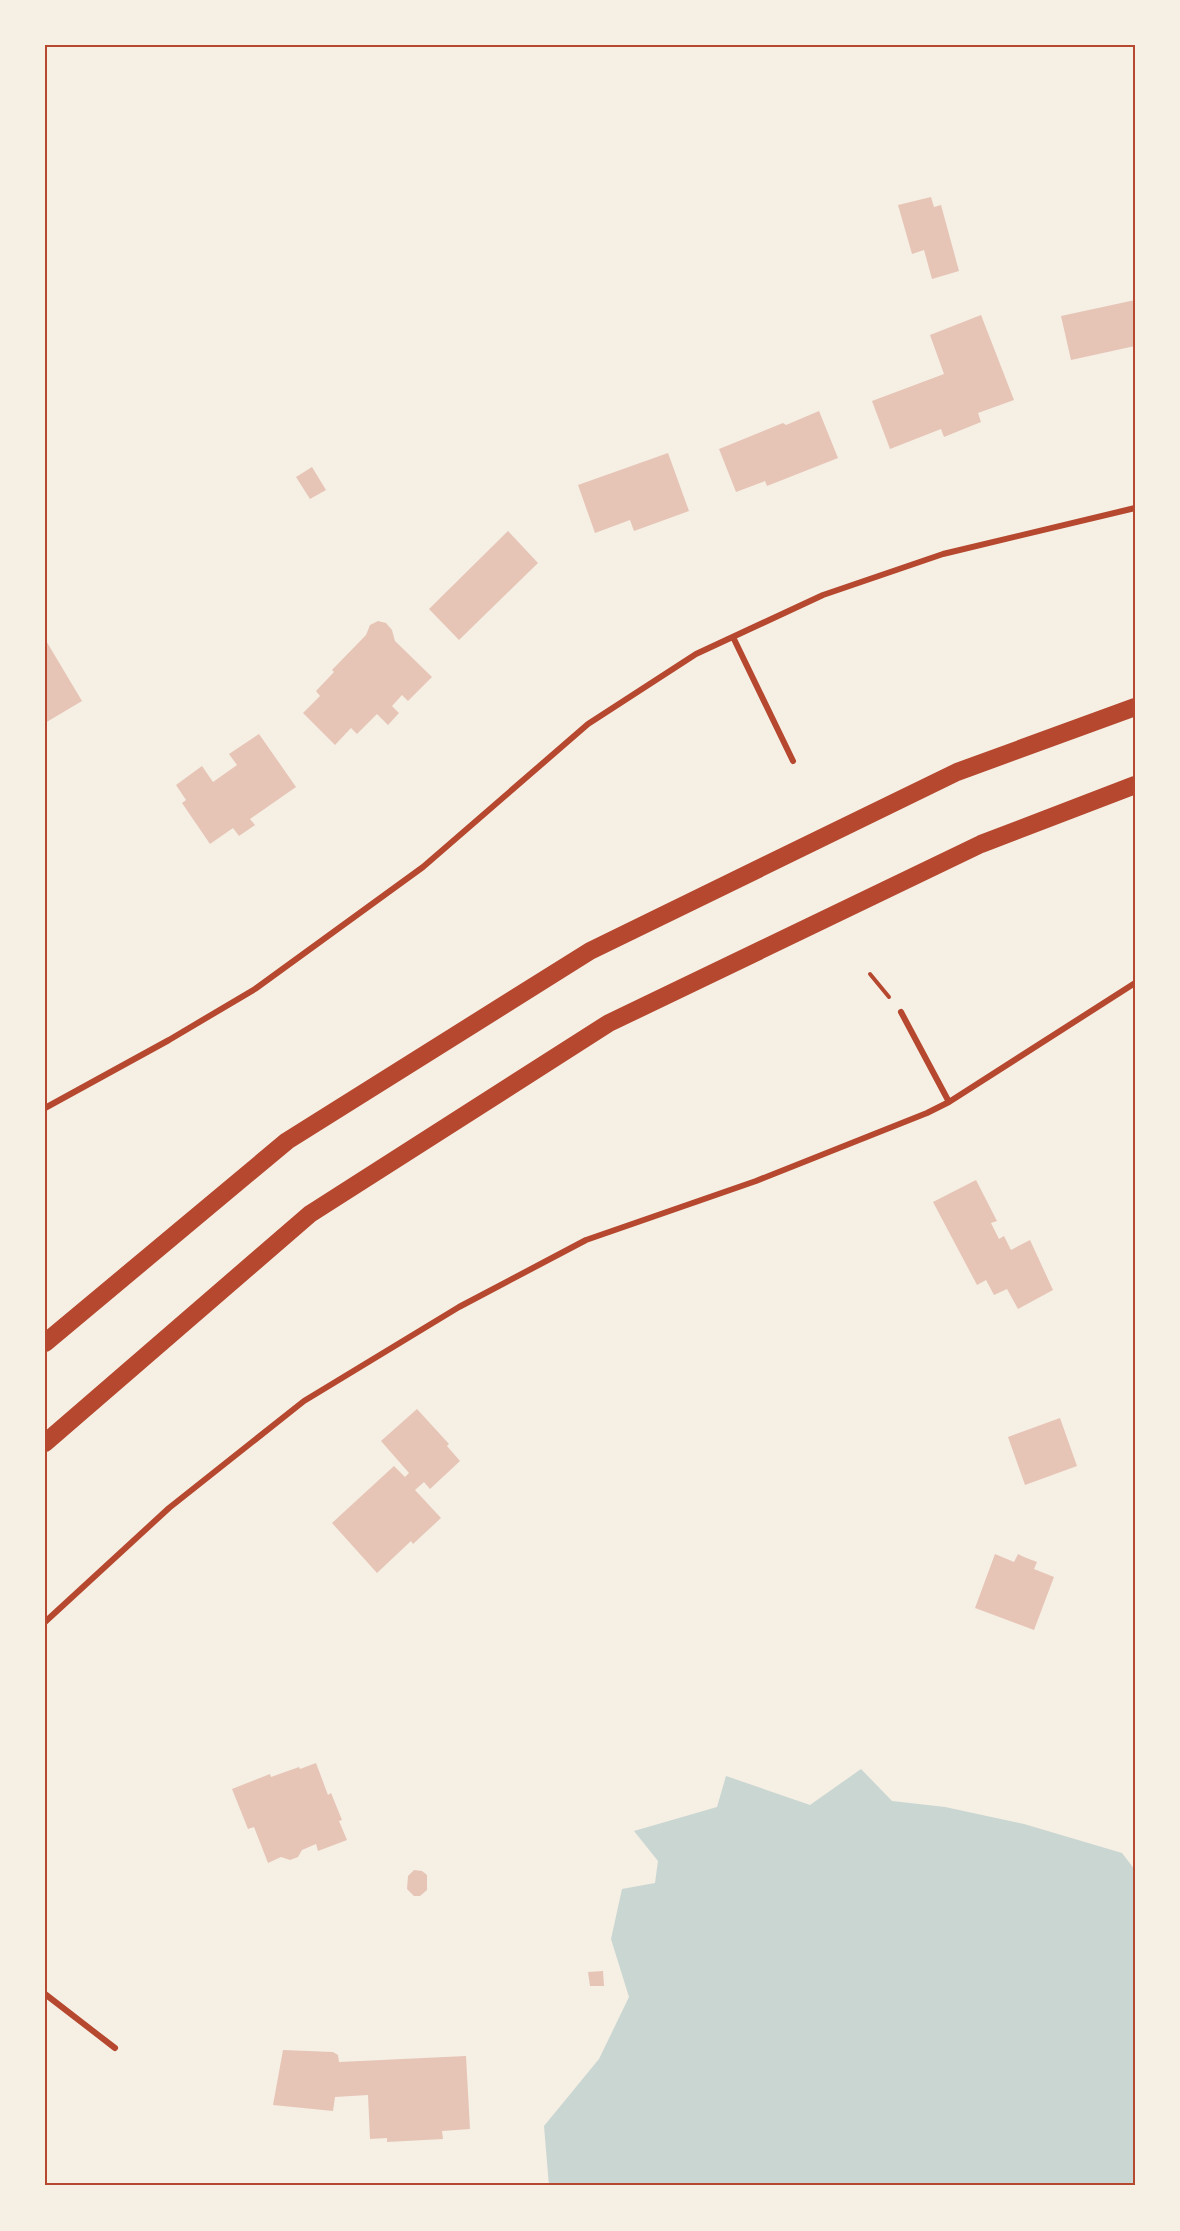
<svg xmlns="http://www.w3.org/2000/svg" width="1180" height="2231" viewBox="0 0 1180 2231" font-family="Jost,sans-serif">
	<rect width="100%" height="100%" fill="#f6efe4"/>
	<!-- water -->
	<path fill="#c9d6d2" d="M861 1769 892 1801 945 1807 1024 1824 1122 1853 1135 1870V2186H549L544 2126 599 2059 629 1997 611 1939 622 1889 655 1883 658 1861 634 1831 717 1807 726 1776 810 1805Z"/>
	<!-- building -->
	<path fill="#e6c5b7" d="M931 197 934 207 941 205 959 271 932 279 924 250 912 254 898 205Z
		M1135 300V331H1133L1135 346 1071 360 1061 316Z
		M981 315 1014 400 978 413 981 422 944 437 941 429 890 449 872 401 944 374 930 335Z
		M819 411 838 458 767 486 765 481 736 492 719 449 783 423 786 425Z
		M668 453 689 511 634 531 630 520 595 533 578 485Z
		M312 467 326 490 310 499 296 477Z
		M508 531 538 563 459 640 429 609Z
		M378 621 386 623 392 630 395 641 432 677 408 701 402 695 392 706 399 713 388 725 377 714 357 734 351 728 335 745 303 713 320 696 316 691 334 672 332 670 366 635 370 625Z
		M45 639 82 701 45 723Z
		M259 734 296 787 250 819 255 825 239 836 233 828 210 844 182 803 186 800 176 785 202 766 213 782 237 765 229 754Z
		M976 1180 997 1221 991 1223 999 1239 1004 1236 1011 1250 1030 1240 1053 1290 1018 1309 1007 1289 994 1295 986 1280 977 1285 933 1202Z
		M417 1409 449 1444 447 1446 460 1461 430 1489 424 1482 415 1490 441 1518 413 1544 411 1541 377 1573 332 1523 394 1466 405 1477 409 1473 381 1441Z
		M1060 1418 1077 1466 1025 1485 1008 1437Z
		M995 1554 1014 1562 1018 1554 1024 1557 1037 1562 1034 1569 1054 1577 1034 1630 975 1608Z
		M316 1763 328 1795 331 1793 342 1820 339 1821 347 1840 318 1851 316 1844 302 1850 298 1857 290 1860 281 1857 268 1863 254 1827 248 1829 232 1789 270 1774 271 1777 299 1767 300 1769Z
		M414 1870 422 1871 427 1875V1890L420 1896H414L407 1889 408 1876Z
		M603 1971 604 1986H590L588 1972Z
		M283 2050 333 2052 338 2055 339 2062 466 2056 470 2129 442 2131 443 2139 387 2142V2138L370 2139 368 2095 335 2097 333 2111 273 2105Z"/>
	<g fill="none" stroke-linecap="round" stroke-linejoin="round">
		<!-- path -->
		<path stroke="#b5482f" stroke-width="4" d="M870 974 889 997"/>
		<!-- minor -->
		<path stroke="#b5482f" stroke-width="6" d="M733 637 793 761
			M901 1012 949 1102
			M45 1108 169 1040 255 989 423 867 588 724 696 654 823 595 943 554 1135 508
			M45 1622 169 1508 304 1401 459 1307 586 1240 756 1181 927 1113 949 1102 1135 983
			M45 1994 115 2048"/>
		<!-- motorway -->
		<path stroke="#b5482f" stroke-width="18" d="M45 1343 287 1141 590 951 957 772 1135 707
			M45 1443 310 1214 609 1023 981 844 1135 785"/>
	</g>
	<!-- border -->
	<rect width="1180" height="2231" fill="none" stroke="#f6efe4" stroke-width="93"/>
	<rect x="46" y="46" width="1088" height="2138" fill="none" stroke="#b5482f" stroke-width="2"/>
</svg>
